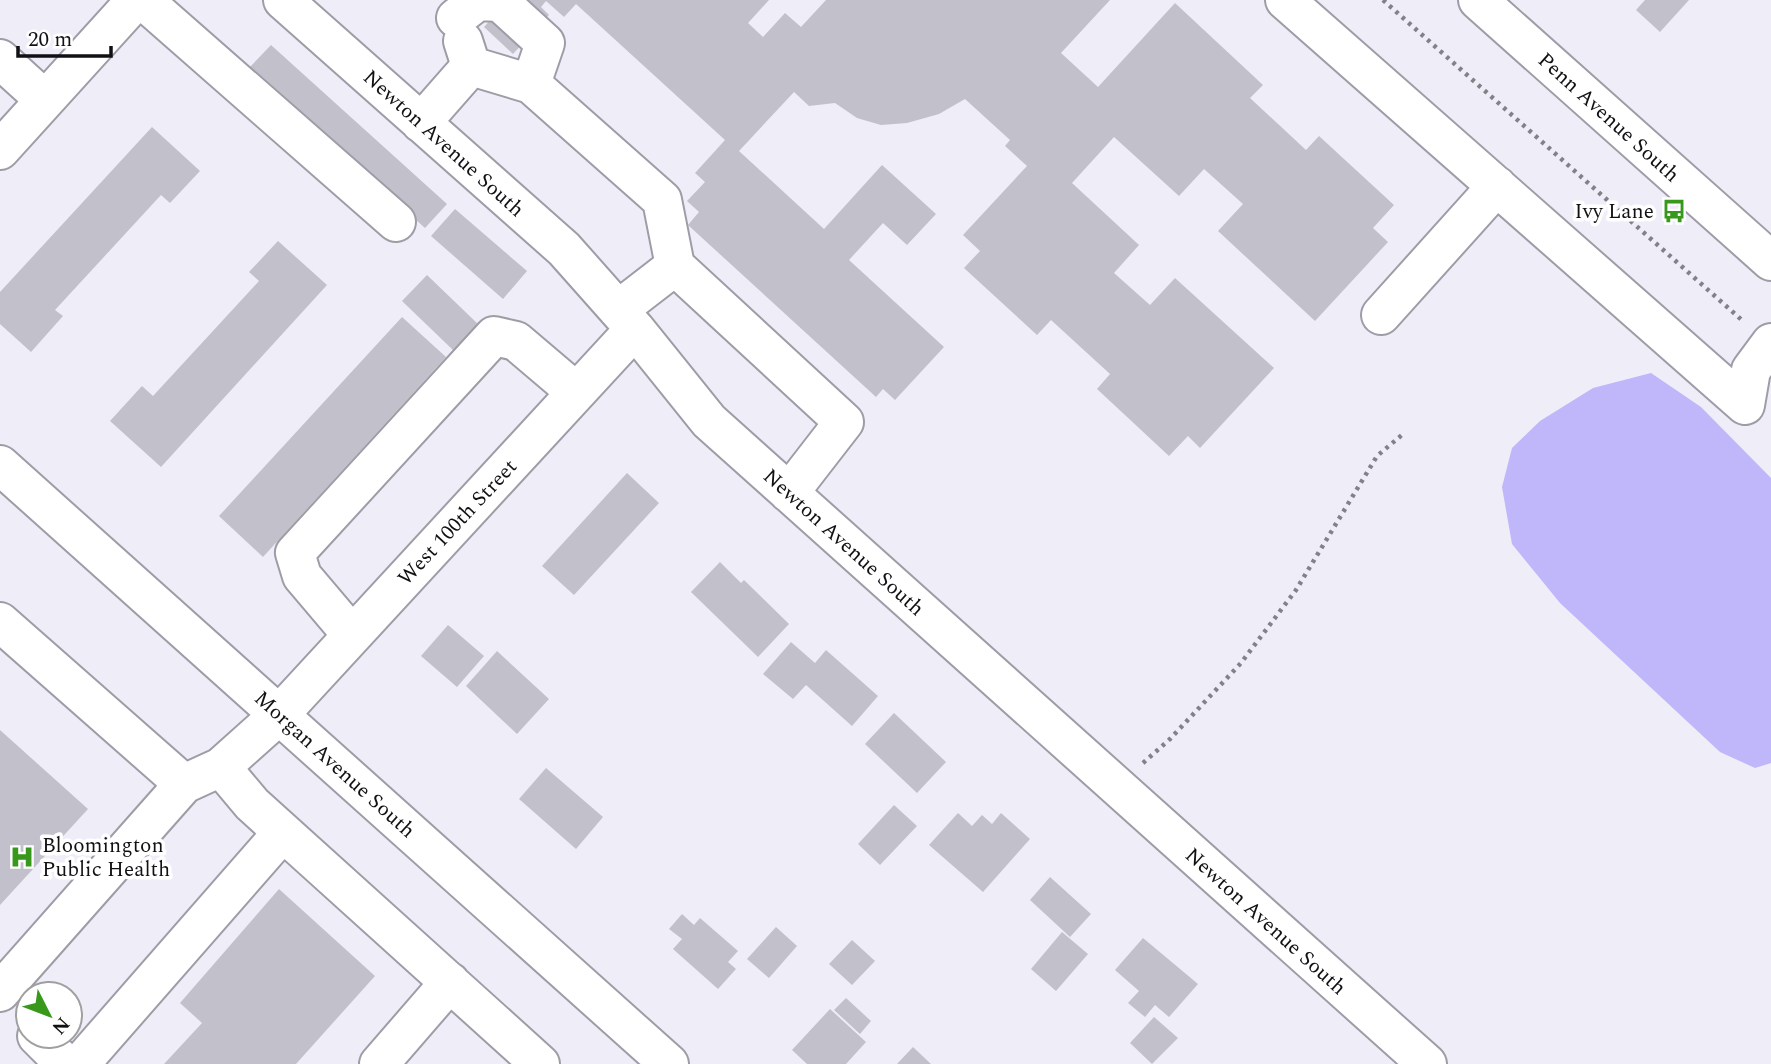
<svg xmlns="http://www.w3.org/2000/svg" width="1771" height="1064" viewBox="0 0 1771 1064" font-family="Spectral,serif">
	<rect width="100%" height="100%" fill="#eeedf8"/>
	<!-- forest -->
	<path fill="#bfb7f9" d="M1651 373 1701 407 1771 478V763L1755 768 1720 752 1560 603 1512 544 1502 487 1512 448 1540 421 1593 388Z"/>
	<!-- building -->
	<path fill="#c2c1cb" d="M509 0H769L748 23 763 37 785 13 801 27 826 0H1110L1061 53 1098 87 1175 3 1263 85 1250 98 1306 150 1319 136 1394 205 1373 228 1388 242 1315 321 1218 231 1243 204 1204 169 1179 196 1114 137 1072 183 1139 245 1114 273 1150 305 1175 278 1274 368 1200 448 1188 436 1169 456 1097 389 1110 374 1051 320 1037 335 964 268 980 251 963 235 1027 166 1005 146 1010 140 965 99 939 114 907 123 881 125 857 118 835 103 809 106 794 92 739 151 824 229 882 165 936 214 907 245 883 223 849 260 944 347 895 400 883 389 876 397 688 225 699 212 687 201 705 182 695 173 725 140 576 4 564 17 546 1 541 7 549 15 513 54 484 27Z
		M1645 0H1689L1660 32 1636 10Z
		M271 45 447 204 425 228 248 69Z
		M152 127 200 171 170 203 161 195 55 310 63 316 31 352 0 324V292Z
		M455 209 527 271 503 299 431 236Z
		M278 241 327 285 161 467 110 421 142 386 153 396 259 281 249 272Z
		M427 275 479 325 454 351 402 301Z
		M402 317 446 357 263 557 219 516Z
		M627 473 659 503 574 595 542 566Z
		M720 562 741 583 744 580 789 624 758 657 691 592Z
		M448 625 484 656 457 687 421 656Z
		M791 642 815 663 826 650 878 696 852 726 806 685 793 699 763 674Z
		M497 651 549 699 517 734 466 686Z
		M894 713 946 762 917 793 865 744Z
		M0 730 88 809 0 905Z
		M546 768 603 817 576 849 519 799Z
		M894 805 917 826 880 865 858 844Z
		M958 813 972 826 982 815 992 824 1001 813 1030 839 983 892 929 845Z
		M1050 877 1091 914 1070 937 1030 900Z
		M279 889 375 976 296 1064H164L202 1023 180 1003Z
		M682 914 694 925 700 918 738 951 728 962 736 969 718 989 673 949 682 939 669 929Z
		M776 927 797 946 769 978 747 959Z
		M1062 932 1088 954 1056 991 1031 969Z
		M1143 938 1198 984 1169 1017 1155 1005 1145 1017 1128 1003 1139 991 1115 970Z
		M852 940 875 961 852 985 829 964Z
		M846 998 871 1021 860 1034 834 1010Z
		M830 1009 866 1042 846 1064H807L792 1050Z
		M1154 1017 1178 1038 1152 1064 1130 1043Z
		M913 1047 931 1064H897Z"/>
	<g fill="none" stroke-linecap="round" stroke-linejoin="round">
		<!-- minor casing -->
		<g stroke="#9e9da7" stroke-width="42">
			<path id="minor" d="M143 0 396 222
				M283 0 564 249 635 329 709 421 1427 1064
				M1285 0 1745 405
				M456 18 478 1 500 2 545 43 531 84
				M0 59 45 100
				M471 66 531 84 662 200 675 266 844 422 789 493
				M421 123 471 66 463 41
				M0 150 136 0
				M618 310 675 266
				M1381 315 1497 186
				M1745 405 1751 370 1771 343
				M0 465 669 1064
				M0 622 184 784
				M352 635 302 576 295 553 494 336 516 341 576 392
				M221 767 252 804 540 1064
				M0 992 184 784 221 767 279 715 635 329
				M37 1036 65 1064
				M80 1064 283 832
				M379 1064 450 982"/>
		</g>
		<!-- major casing -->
		<g stroke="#9e9da7" stroke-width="42">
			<path id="major" d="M1478 0 1771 261"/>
		</g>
		<!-- path -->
		<path stroke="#828188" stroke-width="4.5" stroke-dasharray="3.5 5" stroke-linecap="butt" d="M1383 0 1744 322
			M1143 763 1170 739 1241 663 1296 590 1377 456 1403 434"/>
		<!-- minor -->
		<use href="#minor" stroke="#fff" stroke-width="38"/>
		<!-- major -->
		<use href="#major" stroke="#fff" stroke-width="38"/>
	</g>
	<!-- icons -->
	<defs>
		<g id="bus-bare" transform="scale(1.89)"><path d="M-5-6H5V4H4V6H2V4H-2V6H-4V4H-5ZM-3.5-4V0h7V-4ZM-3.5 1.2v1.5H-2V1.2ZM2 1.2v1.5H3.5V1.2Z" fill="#37981b" stroke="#fff" stroke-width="2.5" paint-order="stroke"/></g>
		<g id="hospital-bare" transform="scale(1.89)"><path d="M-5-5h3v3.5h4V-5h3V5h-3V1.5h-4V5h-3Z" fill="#37981b" stroke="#fff" stroke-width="2.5" paint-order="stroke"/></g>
	</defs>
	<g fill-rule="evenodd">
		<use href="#bus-bare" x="1674" y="211"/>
		<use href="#hospital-bare" x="22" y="857"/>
	</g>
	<g text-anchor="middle" stroke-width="7" stroke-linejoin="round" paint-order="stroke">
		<!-- street labels -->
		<g font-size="21" fill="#111114" stroke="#fff">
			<text transform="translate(1609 117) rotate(42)" y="7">Penn Avenue South</text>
			<text transform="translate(444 143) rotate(42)" y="7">Newton Avenue South</text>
			<text transform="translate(457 522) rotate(-47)" y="7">West 100th Street</text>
			<text transform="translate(844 542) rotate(42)" y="7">Newton Avenue South</text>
			<text transform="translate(335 764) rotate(42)" y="7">Morgan Avenue South</text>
			<text transform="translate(1266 921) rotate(42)" y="7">Newton Avenue South</text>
		</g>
		<!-- poi labels -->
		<g font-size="21" fill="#111114" stroke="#fff" text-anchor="end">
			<text x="1654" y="218">Ivy Lane</text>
			<text x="42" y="852" text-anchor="start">Bloomington<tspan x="42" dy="24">Public Health</tspan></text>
		</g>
	</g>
	<!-- north arrow -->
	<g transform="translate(49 1015) rotate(132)"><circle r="33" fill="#ffffff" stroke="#a0a0a1" stroke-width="2"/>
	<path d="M0-5L12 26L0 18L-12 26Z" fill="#37981b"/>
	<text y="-10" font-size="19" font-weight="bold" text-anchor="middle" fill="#111114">N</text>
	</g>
	<!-- scale -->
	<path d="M18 46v10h93v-10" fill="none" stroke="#111114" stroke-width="3.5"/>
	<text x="28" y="46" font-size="21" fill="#111114" stroke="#ffffff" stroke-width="5" paint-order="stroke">20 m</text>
</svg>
